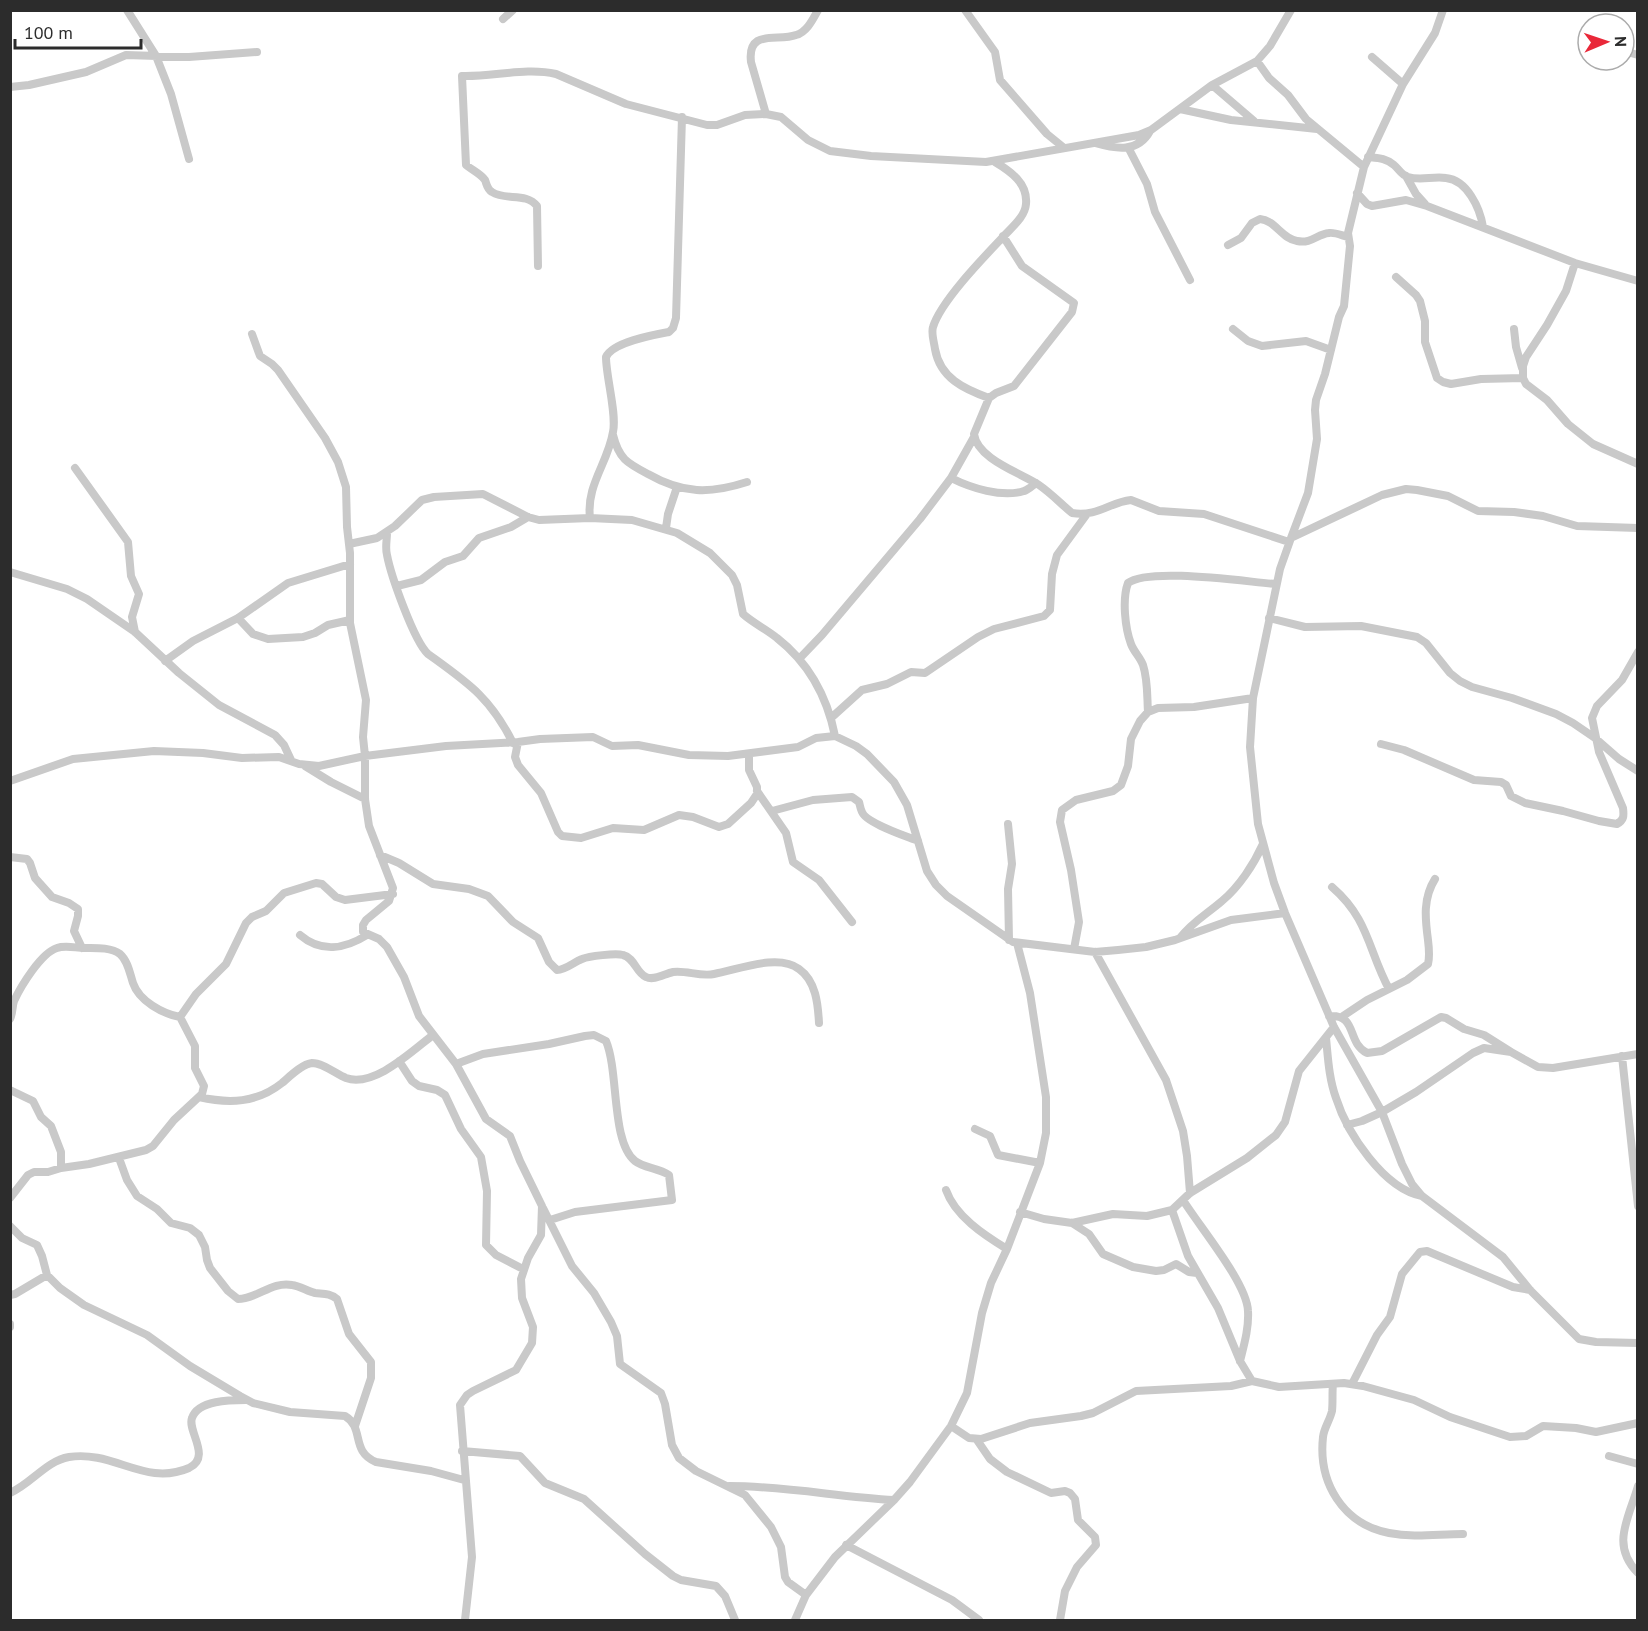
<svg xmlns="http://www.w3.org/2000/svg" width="1648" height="1631" viewBox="0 0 1648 1631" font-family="'PT Sans',sans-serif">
	<rect width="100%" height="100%" fill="#fff"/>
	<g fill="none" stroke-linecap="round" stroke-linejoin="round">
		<!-- minor -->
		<path stroke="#c9c9c9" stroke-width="8" d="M127 10 156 56 171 94 189 159
			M965 10 995 52 1000 80 1047 134 1063 147
			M503 19 513 10
			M1585 46H1588
			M1624 51 1638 55
			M1372 57 1403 84
			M1257 61 1269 78 1288 95 1306 119 1364 167 1348 233 1350 246 1344 306 1339 317 1325 374 1316 400 1315 410 1317 439 1308 493 1291 538
			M1212 85 1254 121
			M10 87 29 85 86 72 126 55 189 57 257 52
			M1180 109 1231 120 1317 129
			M766 114 751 62C747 28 778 42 796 35 807 32 813 19 818 10
			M1095 143C1116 149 1138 153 1150 131
			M1129 149 1147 184 1155 212 1190 280
			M1368 157C1378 158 1386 158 1394 165 1399 169 1401 175 1408 177 1420 181 1433 176 1446 178 1467 180 1480 208 1483 227
			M1364 167 1403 84 1435 33 1443 10
			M1406 176 1416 194 1425 204
			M1357 193 1367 204 1372 206 1406 200 1427 206 1575 263 1638 281
			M1003 236 1022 266 1074 303 1072 312 1014 386 996 393 989 398 974 434C977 459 1021 473 1039 485 1052 494 1061 504 1072 513 1098 517 1110 502 1131 500L1159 511 1204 514 1289 542
			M1228 245 1241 238 1252 223 1260 219C1275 220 1282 239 1297 241 1312 244 1317 234 1329 233 1335 232 1343 236 1348 237
			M1575 263 1566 291 1547 325 1526 357 1523 366V378L1526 384 1547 400 1568 424 1593 444 1638 464
			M538 266 537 206C526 192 506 201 492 192 487 189 487 185 485 180 481 174 472 170 466 165L462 76C493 77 526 67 556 74L626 104 707 125H717L745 115 766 114 781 117 808 140 830 151 871 156 986 162 1139 135 1151 130 1212 85 1257 61 1270 46 1291 10
			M1396 277 1416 295 1420 301 1425 321V342L1437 378 1443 382 1451 384 1481 379 1523 378
			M1233 329 1248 341 1262 346 1306 341 1331 350
			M1514 329 1516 347 1522 368
			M252 334 260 356 272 364 278 370 325 438 338 462 346 487 347 527 350 553V623L366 700 363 737 365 756V799L369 826 393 888 389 901 366 920 363 925V932L379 939 387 947 404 977 419 1016 456 1064 486 1119 510 1136 520 1161 542 1206 541 1235 528 1258 521 1279 522 1298 533 1327 532 1343 516 1370 473 1391 467 1395 460 1405 472 1557 465 1620
			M989 398C964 389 940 378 935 349 934 342 931 333 933 327 941 301 984 257 1003 237 1012 227 1025 217 1026 204 1028 183 1010 171 995 162
			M613 435C619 459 627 463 648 474 683 494 710 494 747 482
			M75 468 128 542 131 576 139 594 132 617 135 632
			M951 478C971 488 1002 498 1024 491 1028 490 1032 486 1036 483
			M590 518C586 485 608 463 613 432 617 414 606 377 606 357 613 342 653 335 669 332L673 328 676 318 682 117
			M666 528 668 514 677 487
			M1638 528 1577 526 1543 516 1514 512 1478 511 1448 496 1417 490 1406 489 1382 495 1291 538 1280 569 1253 698 1250 747 1258 824 1274 883 1285 913 1334 1027 1382 1112 1402 1164 1412 1184 1422 1196 1503 1257 1530 1290 1579 1339 1596 1342 1638 1343
			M387 532C387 540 385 548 387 555 391 576 414 641 428 654 468 683 490 697 513 743
			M349 544 377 538 395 526 422 500 434 497 483 494 528 517 539 520 590 518 632 520 677 533 710 553 732 575 737 585 743 614C753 623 766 629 777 638 809 663 827 696 835 736
			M10 572 67 589 87 599 135 632 179 673 219 705 275 735 284 745 291 760
			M397 586 421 580 445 562 463 556 479 538 511 527 528 517
			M238 618 253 634 268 639 303 637 315 633 328 625 350 620
			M1269 618 1305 627 1361 626 1417 637 1426 643 1450 673 1460 681 1472 687 1512 698 1556 714 1573 723 1595 738 1619 759 1638 771
			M800 658 822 635 920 519 951 478 974 437
			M165 661 193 641 238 618 288 583 350 564
			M1148 712C1147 697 1148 680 1143 665 1140 657 1134 652 1131 644 1125 628 1122 599 1128 583 1149 567 1247 582 1276 584
			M831 718 862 690 887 684 911 672 925 673 978 637 994 629 1044 616 1050 610 1052 574 1057 555 1087 514
			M518 742 515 757 518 765 541 793 558 832 562 836 581 838 613 828 644 830 679 815 693 817 719 827 728 824 751 803 757 794V787L749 770V754
			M1381 744 1404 750 1474 780 1501 782 1506 785 1511 796 1525 803 1563 811 1599 821 1617 824C1624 820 1624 816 1623 808L1599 752 1592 718 1597 706 1622 680 1638 652
			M305 766 331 782 365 799
			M10 781 73 759 154 751 203 753 242 758 279 757 299 764 319 766 365 756 446 746 518 742 540 739 593 737 612 746 638 745 689 755 728 756 798 747 816 738 835 736 856 746 867 754 894 782 907 805 927 871 936 885 947 896 1013 942 1095 952 1118 950 1146 947 1175 940 1231 920 1285 913
			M757 791 786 833 793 862 819 880 852 922
			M772 811 813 800 852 797 859 802C860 805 860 808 862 812 866 823 906 836 918 841
			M1008 824 1012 864 1008 889 1009 940
			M380 855 399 863 433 884 469 889 488 896 513 922 538 938 549 962 557 970C566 970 574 962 582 959 589 956 616 953 623 955 635 958 636 973 646 977 654 981 664 974 673 972 686 970 700 977 714 974 737 970 778 953 799 969 816 981 818 1004 819 1023
			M10 857 27 859 30 863 35 878 52 897 69 903 78 909V916L74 931 82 948
			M1332 887C1369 919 1368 950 1389 989
			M300 935C321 953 345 949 367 935
			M1180 938C1192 922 1207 914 1222 901 1239 887 1254 864 1263 844
			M1074 949 1079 922 1071 870 1060 822 1062 810 1076 800 1113 791 1121 785 1128 766 1131 739 1140 721 1148 712 1158 708 1194 707 1253 698
			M1095 952 1166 1080 1183 1131 1187 1156 1190 1193
			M1329 1016C1358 1014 1346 1042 1367 1053L1382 1051 1441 1017 1446 1018 1464 1029 1484 1035 1511 1052
			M1343 1016 1367 1000 1407 980 1428 964C1430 956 1429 948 1428 940 1425 918 1423 898 1435 879
			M10 1019C13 1013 12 1007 14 1001 21 986 41 953 57 948 65 945 76 948 84 948 95 948 111 947 120 954 128 961 130 974 133 983 139 1001 163 1014 180 1017
			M1326 1038C1328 1058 1329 1079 1336 1098 1347 1133 1384 1189 1422 1196
			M1622 1056 1638 1206
			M399 1061 412 1081 419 1086 437 1090 445 1095 461 1129 481 1157 487 1191 486 1245 496 1255 523 1269
			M456 1064 483 1054 549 1044 585 1036 594 1035 606 1041C619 1072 611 1142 635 1161 644 1168 658 1168 669 1175L672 1200 575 1212 550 1220
			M10 1090 33 1101 41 1117 51 1126 61 1152V1168
			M199 1097C229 1104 257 1103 282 1083 289 1077 302 1064 312 1063 323 1063 336 1074 346 1078 374 1088 412 1051 433 1035
			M1347 1125 1362 1121 1382 1112 1416 1092 1473 1053 1484 1048 1511 1052 1538 1067 1553 1068 1638 1054
			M975 1129 990 1136 998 1155 1040 1163
			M119 1158 127 1180 137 1196 157 1209 171 1223 190 1228 199 1235 205 1247 207 1260 210 1268 228 1291 238 1299C257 1299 272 1281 292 1285 300 1286 307 1291 315 1293 323 1294 330 1293 337 1299L349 1334 371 1362V1378L355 1426
			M946 1190C955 1216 984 1235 1007 1249
			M10 1198 28 1175 34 1172H48L61 1168 89 1164 146 1150 153 1146 174 1120 202 1094 204 1086 195 1068V1046L180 1017 196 994 226 964 246 923 252 917 266 911 284 893 316 883 322 884 336 897 345 900 393 894
			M1183 1200C1199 1226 1247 1283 1248 1311 1249 1328 1244 1345 1240 1361
			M543 1208 572 1266 594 1293 611 1322 617 1336 620 1364 661 1393 665 1404 672 1445 679 1458 696 1471 745 1495 771 1527 781 1547 785 1577 788 1582 806 1595
			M1172 1210 1188 1256 1218 1308 1240 1361 1252 1381
			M1020 1212 1044 1219 1072 1223 1113 1214 1147 1216 1172 1210 1190 1193 1247 1158 1276 1135 1285 1122 1299 1071 1334 1027
			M1072 1223 1089 1234 1103 1254 1133 1267 1156 1271 1164 1270 1176 1264 1189 1272 1197 1273
			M10 1226 22 1238 37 1245 42 1256 47 1275 60 1288 84 1305 147 1335 190 1366 240 1396 253 1403 290 1412 345 1416C365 1428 350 1451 376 1462L431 1471 464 1480
			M10 1295 15 1294 47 1275
			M10 1324V1327
			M1333 1384C1332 1393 1333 1402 1332 1411 1330 1420 1324 1428 1323 1437 1318 1483 1343 1524 1389 1533 1414 1538 1438 1534 1463 1534
			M1352 1384 1377 1335 1390 1317 1402 1274 1420 1252 1427 1251 1513 1287 1530 1290
			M951 1426 969 1438 981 1439 1030 1423 1081 1416 1093 1413 1136 1391 1231 1386 1252 1381 1279 1387 1344 1383 1363 1386 1414 1400 1450 1417 1510 1437 1526 1436 1543 1426 1576 1428 1596 1432 1638 1423
			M977 1440 990 1459 1007 1472 1051 1493 1065 1491 1070 1493 1075 1499 1078 1520 1095 1537 1096 1545 1077 1567 1065 1591 1060 1620
			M462 1451 520 1456 545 1483 584 1499 645 1554 673 1576 681 1580 716 1586 725 1596 735 1620
			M1609 1456 1638 1464
			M729 1486C785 1486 839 1497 894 1500
			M1638 1486C1629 1518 1610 1545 1638 1573
			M10 1493C31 1484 46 1461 69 1457 114 1450 145 1487 189 1468 212 1457 187 1431 192 1418 198 1400 231 1400 246 1400
			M846 1545 952 1600 979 1620
			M795 1620 806 1595 835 1557 894 1500 910 1482 951 1426 967 1393 982 1313 991 1283 1007 1249 1040 1163 1046 1133V1097L1030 993 1017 943"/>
	</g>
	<!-- border -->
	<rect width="1648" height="1631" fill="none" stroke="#2c2c2c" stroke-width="24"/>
	<!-- north arrow -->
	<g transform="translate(1606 42) rotate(88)"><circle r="28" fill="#ffffff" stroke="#ababab" stroke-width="1.5"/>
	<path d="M0-4.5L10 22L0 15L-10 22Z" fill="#e92839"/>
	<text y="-9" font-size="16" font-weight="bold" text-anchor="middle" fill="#2c2c2c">N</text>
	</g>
	<!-- scale -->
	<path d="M15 39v9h126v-9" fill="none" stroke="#2c2c2c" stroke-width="3"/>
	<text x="24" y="39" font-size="18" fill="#2c2c2c" stroke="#ffffff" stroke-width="4.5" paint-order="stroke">100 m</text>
</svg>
